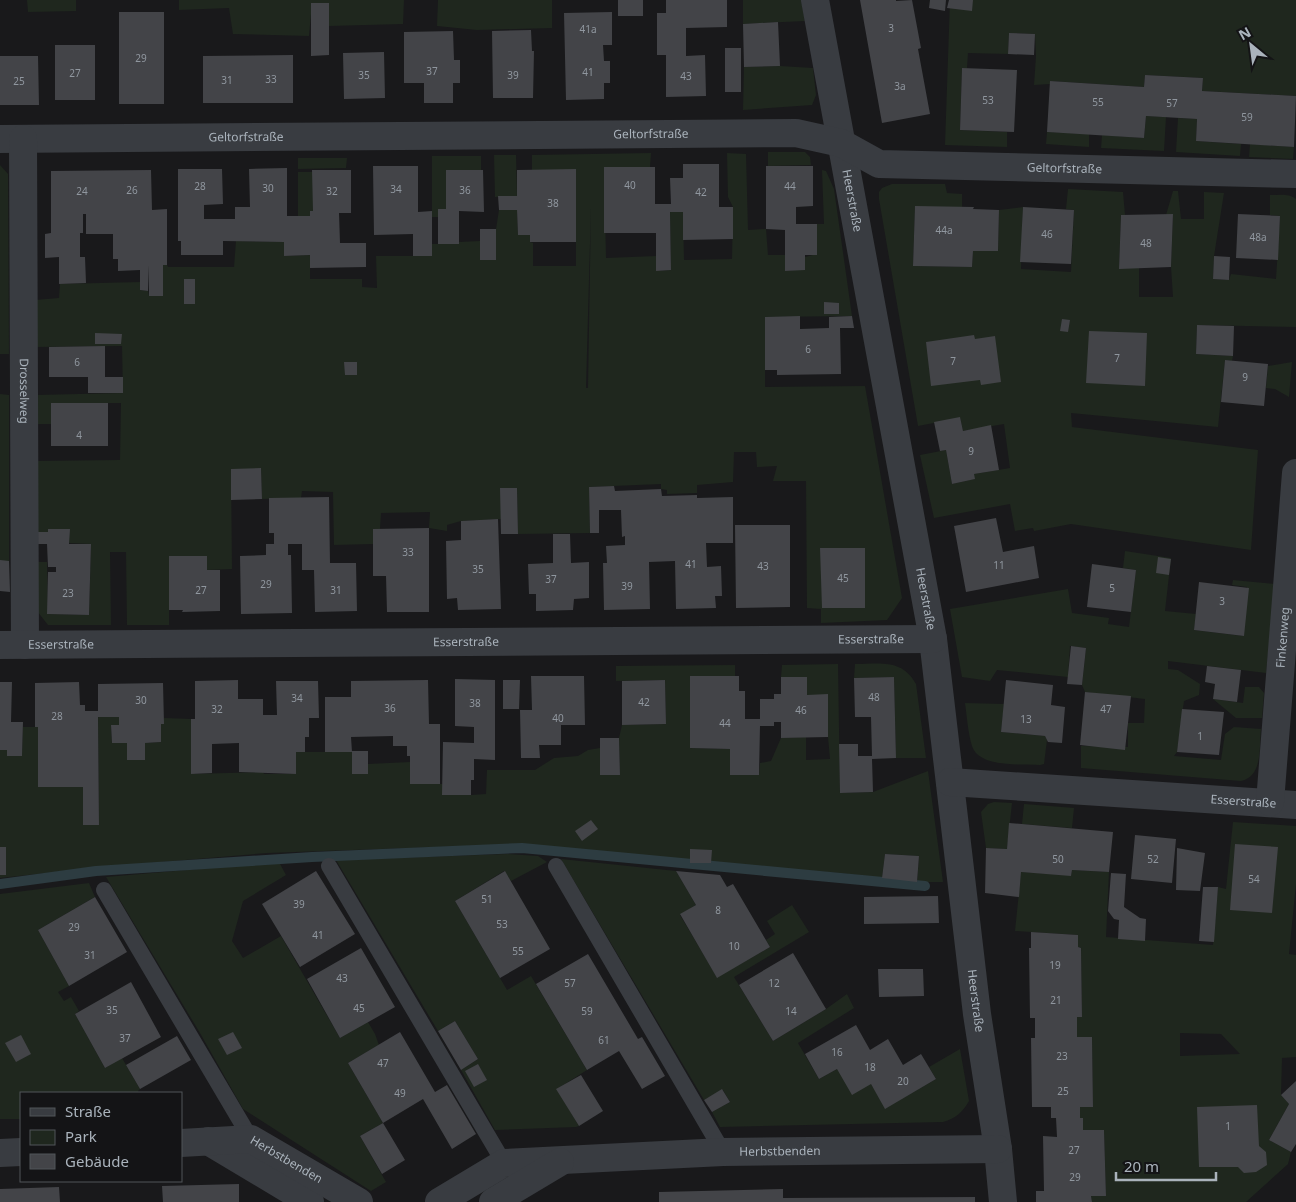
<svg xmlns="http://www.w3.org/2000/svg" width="1296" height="1202" viewBox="0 0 1296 1202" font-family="'Noto Sans',sans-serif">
	<rect width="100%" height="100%" fill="#19191b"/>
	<!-- green -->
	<path fill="#1f271e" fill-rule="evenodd" d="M27 0H76V11L28 12Z
		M179 0H404L403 24 329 26V3H312L309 36 233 34 229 8 179 10Z
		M438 0H552V28L477 30 437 26Z
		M743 0H801L805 21 743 24Z
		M950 0H1296V96L1202 91 1203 78 1145 75 1144 87 1050 81V84L1034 85 1036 56 1035 34 1009 33 1008 54 968 53 967 68 962 69 960 130 1007 132V147L945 145Z
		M780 66 813 68 816 95 812 105 743 110 744 67Z
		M1146 116 1166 117 1164 151 1101 148 1102 135 1144 138Z
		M1178 118 1197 119 1196 141 1241 144 1240 156 1176 152Z
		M1047 132 1089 134V147L1046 144Z
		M1250 144 1294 147 1293 159 1249 157Z
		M768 152H805L810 157 811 165 768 166Z
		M651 153 650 167H604L606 258 656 256V271L671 270 670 212H683L684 260 732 259 733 207 728 197 727 153 746 154 748 230 766 229 768 255H785V271L805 269V257L817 254V224H824L822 170 826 171 834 189 852 316 765 317V387L865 386 902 598 887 620 821 623V609L807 608 806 481H773L777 466 757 467 756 452H734L733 482 697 485V493L667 494V490L661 489V484L589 487 590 533 518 534 517 488H501V519L461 521 447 525V531L429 528 430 512 381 513 380 529H373V544L334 545 333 492 302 491 301 498 262 499 261 469H231L232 569 207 570 169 556V625H127L126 552H110L111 625H48L37 611V562H47L48 614 89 615 91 544 69 543V529H48V532H36V461L120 460 121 403H51V424H36V395L123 393 122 346 35 347V300L59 298 60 284 140 282V290L148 291 149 296H163V265H167L168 267H234L236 241 284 242V256L310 255V279H362V287L377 288 376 256H432V244H458L459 242 480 241V260H496V229L499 210H517L518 234 530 235V242L533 243V266H576V170H532V155ZM591 207 588 388H586Z
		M494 155H516L517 196 495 197Z
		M432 156H481V170L446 209H438V217H432Z
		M298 158H347L346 168 298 169Z
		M0 165 8 174 9 354H0Z
		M298 172H313V211H310V216H298Z
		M892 184H945L947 193 962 194V207H915L913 266 972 267 973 251H998L999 210 1023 207 1021 269 1071 272 1074 210 1066 209 1068 189 1123 192 1125 215H1121L1119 268H1139V297H1173L1171 267 1173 215H1166L1173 191H1178L1181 219H1204V192L1224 193 1214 256 1213 279 1229 280 1231 274 1276 279 1280 216 1270 215V195C1279 195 1289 193 1296 199V327L1197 325 1196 354 1233 356 1232 361 1225 360 1218 427 1071 413 1072 427 1258 450 1251 550 1071 524 1034 531 1033 528 1015 531 1010 504 934 518 920 455 946 450 952 484 974 479V474L1010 468 1004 424 963 431 960 418 918 426 879 199V192L882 188Z
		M1292 362 1289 397 1275 389 1266 388 1268 366Z
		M0 394 9 395V561H0Z
		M1125 551 1171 558 1165 611 1196 614 1194 630 1243 636 1247 587 1232 585 1233 580 1275 584 1266 673 1168 661V669L1178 670 1200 684 1199 695 1184 701 1177 752 1174 756 1221 760 1225 734 1234 727 1261 729C1259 748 1263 776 1241 781L1081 768V746L1128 747V723H1144L1145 699 1085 692 1082 685 1086 648 1070 646 1068 677 997 670 990 681 962 677 950 609 1068 589 1072 613 1109 618 1108 624 1129 627 1136 570 1123 568Z
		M838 664 840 793 873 792 928 771 943 882H917L919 856 885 854 882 878 840 873 678 861 522 844 267 853 102 867 0 878V750H7V756L22 755 23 727H38V787H83L84 825H99L98 717H119V725H111L112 743H127V760H145V743L161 742V724L164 718 191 719V774L263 772 264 774H296V752H352V774L368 764 410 762 411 784H442L471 795 486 794 487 770H535L554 758 578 756 588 750 600 748V775H620L619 738 622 725 666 724 665 680 616 681V666L735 665V676H690V748L730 749V775H759L760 763 771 761 781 738 806 737V760L830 759 828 737V695H807V677H781L782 665Z
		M855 664C879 664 902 658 916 684L926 758H896L894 677 854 678Z
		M1245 687H1259L1264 693 1262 718H1236L1213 699 1243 703Z
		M965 703 1004 704 1001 732 1045 736 1047 740 1044 764 1040 765C1022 764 979 768 972 746 968 733 967 717 965 703Z
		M994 802 1012 803 1007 849 986 848 981 812 988 804Z
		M1024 804 1074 808 1072 828 1022 824Z
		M1233 822 1296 826V884L1289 954 1296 955V1057L1282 1058 1281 1094 1289 1104 1269 1140 1291 1152 1288 1164 1246 1202H1092L1091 1196H1106L1104 1130H1083V1118H1080V1107L1093 1106 1092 1037H1077V1017H1082L1081 948 1078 947V935L1015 931 1021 872 1071 875 1072 870 1109 872 1106 937 1213 945 1218 887 1226 889ZM1180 1033 1221 1034 1240 1054 1180 1056Z
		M508 854 538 856 547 862 511 881 504 871 455 901 507 990 531 976 587 1070 557 1089 579 1126 576 1127 495 1130 461 1070 478 1059 455 1021 438 1031 336 860Z
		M561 859 676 871 696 905 680 915 717 977 770 947 766 940 775 934 767 921 792 905 809 932 734 977 773 1041 826 1009 847 994 854 1008 798 1043 819 1079 837 1069 871 1084 886 1108 936 1079 929 1067 960 1049 969 1101C962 1113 956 1118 943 1122L720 1127 712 1112 730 1102 723 1090 704 1100Z
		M279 862 286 875 243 901 232 941 243 958 281 936 340 1038 368 1022 375 1034 379 1045 348 1063 383 1123 360 1136 386 1182 371 1191 243 1109 200 1033 106 877Z
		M89 883 95 897 38 930 69 986 58 992 64 1001 71 997 79 1011 75 1014 105 1068 122 1058 140 1089 138 1091 139 1093H21V1119H0V894Z"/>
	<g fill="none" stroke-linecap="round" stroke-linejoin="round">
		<!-- stream -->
		<path stroke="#2d3c41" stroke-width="10" d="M0 884 96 871 312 857 522 848 925 886"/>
	</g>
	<!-- building -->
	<path fill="#434448" d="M618 0H643V16H618Z
		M666 0H727V27L686 28V56L705 55 706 96 666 97V55H657V13H666Z
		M860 0H896V1L912 0 921 48 918 49 930 114 882 123Z
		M930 0H946L945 11 929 8Z
		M949 0H973L972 11 947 8Z
		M311 3H329V55L311 56Z
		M119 12H164V104H119Z
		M612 12V45H603L604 61H610V83H604V99L566 100 564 13Z
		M778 22 780 66 744 67 743 24Z
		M531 30 532 51H534L533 98H493L492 31Z
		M453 31 454 60H460V83H453V103H424V83H404V32Z
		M1009 33 1035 34 1034 55 1008 54Z
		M55 45H95V100H55Z
		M725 48H741V92H725Z
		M384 52 385 98 344 99 343 53Z
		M293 55V103H203V56Z
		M0 56H38L39 105H0Z
		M962 68 1017 70 1014 132 960 130Z
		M1145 75 1203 78 1202 91 1296 96 1294 147 1196 141 1197 119 1146 116 1144 138 1047 132 1050 81 1144 87Z
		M683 164H719V207H733V239L683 240V212H670L671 270 656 271V233H604V167H655V204H671L670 178H683Z
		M373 166H418V212L432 211V256H413V234L374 235Z
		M766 166H813V206L796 207V224H817V255H805V270L785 271V230L766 229Z
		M287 168V216H310V211H313L312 170H351V213H339L340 243H366V267L310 268V255L284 256V242L223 241V255H181V241H178V169H222L223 204 204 205V219H235V207H250L249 169Z
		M576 169V242H530V235H518L517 210H499L498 196H517V170Z
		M151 170 152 210 167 209V265H163V296H149V265L148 291 140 290V270L118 271V259H113V234H86V214H83V233H80V257H85L86 283 59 284V257L45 258V234L51 233V171Z
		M446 170H483L484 212 459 211V244H438V209H446Z
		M915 206 974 207 973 209 999 210 998 251H973L972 267 913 266Z
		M1023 207 1074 210 1071 264 1020 262Z
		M1173 214 1171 267 1119 269 1121 215Z
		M1238 214 1280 216 1278 260 1236 258Z
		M480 229H496V260H480Z
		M1214 256 1230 257 1229 280 1213 279Z
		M184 279H195V304H184Z
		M824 302 839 303V314H824Z
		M800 316V329L829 328V317L852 316 854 328H840L841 374 777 375V370H765V317Z
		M1062 319 1070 320 1068 332 1060 331Z
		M1197 325 1234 326 1233 356 1196 354Z
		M1089 331 1147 333 1145 386 1086 383Z
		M95 333 122 334 121 344H95Z
		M974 335 975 339 995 336 1001 382 981 385 980 380 931 386 926 342Z
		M105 346V377H123V393H88V377H49V347Z
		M1225 360 1268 364 1264 406 1221 402Z
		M344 362H357V375H345Z
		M51 403H108V446H51Z
		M960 417 963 431 991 425 999 470 974 474 975 479 952 484 946 450 940 451 934 422Z
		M261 468 262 499 231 500V469Z
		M614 486 615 491 661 489 662 496 697 495V498L733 497V543H706L707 567 721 566 722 596H715L716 608 676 609 675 561 649 562 650 609 604 610 603 563H607L606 546 625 545V536L622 537 621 510H599V533H590L589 487Z
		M500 488H517L518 534H501Z
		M329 497 330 563H356L357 611 315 612 314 570H302V544H288V555H291L292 613 241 614 240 556 266 555V544H274V533H269V498Z
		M996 518 1003 552 1034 546 1039 578 966 592 954 526Z
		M498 519 501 609 458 610 457 598 447 599 446 541 461 540V521Z
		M735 525H790V607L736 608Z
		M429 528V612H387L386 576H373V529Z
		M48 529H70L69 544H91L89 615 47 614 48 572H56V567H48L47 544H36V532H48Z
		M553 534H570L571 563 589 562V598L574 599 573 610 536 611V594H529L528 564 553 563Z
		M820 548H865V608H822Z
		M169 556H207V570H220V611L182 612 183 610H169Z
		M1158 557 1171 559 1169 575 1156 573Z
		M0 560 9 561 10 592 0 591Z
		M1092 564 1136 570 1131 612 1087 607Z
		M1199 582 1249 588 1244 636 1194 630Z
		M1071 646 1086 648 1082 685 1067 684Z
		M1207 666 1241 670 1237 702 1213 699 1215 684 1205 682Z
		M531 676H584L585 725H561V745H539L540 758H521L520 710H532Z
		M690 676H739V691H745V719H760V699H774V694H781V677H807V695L828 694V737L781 738V722H774V726H760L759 775H730V749L690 748Z
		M894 677 896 758 872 759 873 792 840 793 839 744H858V756H872L871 717H855L854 678Z
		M455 679 495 680V760L474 759V780H471V795H442L443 742 474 743V727L455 726Z
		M238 680V699H263V715H277L276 681H318L319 718H309V737H305V752H296V774L239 772V743L212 744V773L191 774V719H195V681Z
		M428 680 429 724H440V784H410V756H407V746H393V736L351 737 352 752H325V697H351V681Z
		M503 680H520L519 709H503Z
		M665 680 666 724 622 725V681Z
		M1006 680 1053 685 1051 705 1065 707 1062 743 1048 742 1045 736 1001 732Z
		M0 682H12L11 722H23L22 756H7V750H0Z
		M79 682 80 705H85V711H98V684L163 683 164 724H161V742L145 743V760H127V743H112L111 725H119V717H98L99 825H83V787H38V727H35V683Z
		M1085 692 1131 696 1125 750 1080 745Z
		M1182 709 1224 712 1219 755 1177 752Z
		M600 738H619L620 775H600Z
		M352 751H368V774H352Z
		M591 820 598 829 582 841 575 831Z
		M1009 823 1113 832 1109 872 1072 870 1071 876 1021 872 1019 897 985 893 986 848 1007 849Z
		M1135 835 1176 839 1172 883 1131 879Z
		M1235 844 1278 847 1272 913 1230 910Z
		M0 847H6V875H0Z
		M1177 848 1205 853 1200 891 1176 890Z
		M690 849 712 850 711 863H690Z
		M885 854 919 856 917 882 882 878Z
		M316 871 355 934 300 967 262 904Z
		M505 871 550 949 500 978 455 901Z
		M676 871 720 875 727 887 733 884 770 947 717 978 680 914 696 905Z
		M1111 873 1126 874 1124 907 1140 918 1146 919 1145 941 1118 939 1119 920 1114 919 1108 911Z
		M1203 887H1218L1214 942 1199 941Z
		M938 896 939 923 864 924V897Z
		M95 897 127 952 69 986 38 930Z
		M1031 932 1078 935V947L1081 948 1082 1017H1077V1037H1092L1093 1107H1080V1118H1083V1130H1104L1106 1196H1091L1092 1202H1036V1191H1044L1043 1136 1057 1137 1056 1118H1051V1107H1032L1031 1038H1035V1018H1030L1029 948H1031Z
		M361 948 395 1007 340 1038 307 979Z
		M793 953 826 1009 773 1041 739 985Z
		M588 954 638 1039 642 1037 665 1076 642 1089 619 1051 587 1070 536 984Z
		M878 969H923L924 996 879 997Z
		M131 982 161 1037 105 1068 75 1014Z
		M455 1021 478 1059 461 1070 438 1031Z
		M856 1025 870 1050 888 1039 903 1065 921 1054 936 1079 885 1109 871 1084 852 1095 837 1069 819 1079 805 1054Z
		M233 1032 242 1048 227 1055 218 1039Z
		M400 1032 435 1092 447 1085 476 1134 452 1149 423 1099 383 1123 348 1063Z
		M21 1035 31 1054 16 1062 5 1043Z
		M177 1036 191 1060 140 1089 126 1065Z
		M478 1064 487 1080 474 1087 465 1071Z
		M581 1075 603 1111 579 1126 556 1089Z
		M1296 1081V1144L1291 1152 1269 1140 1289 1104 1281 1095Z
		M722 1089 730 1102 712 1112 704 1100Z
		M1257 1105 1259 1146 1266 1152 1267 1165 1256 1172 1244 1173 1238 1167H1199L1197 1107Z
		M383 1123 405 1160 382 1174 360 1136Z
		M239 1184V1202H163L162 1186Z
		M59 1187 60 1202H0V1189Z
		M783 1189V1198L975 1197V1202H659V1192Z"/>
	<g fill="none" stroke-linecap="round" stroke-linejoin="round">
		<!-- service -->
		<path stroke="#393c41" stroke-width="16" d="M329 866 504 1163
			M556 866 723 1152
			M104 890 251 1139"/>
		<!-- minor -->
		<g stroke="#393c41" stroke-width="28">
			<path id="s1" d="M815 0 933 639 977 1014 998 1149 1003 1202"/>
			<path id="s2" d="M0 139 796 133 841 143 879 164 1296 174"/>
			<path id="s3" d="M23 139 25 645"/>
			<path id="s4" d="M0 645 933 639"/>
			<path id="s5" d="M950 782 1296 805"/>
			<path id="s6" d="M1270 802 1296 473"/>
			<path d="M208 1141 310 1202"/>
			<path id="s7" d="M181 1143 251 1139 359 1202"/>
			<path d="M0 1153 21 1152"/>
			<path id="s8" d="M439 1202 504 1163 723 1152 998 1149"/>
			<path d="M493 1202 560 1162"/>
		</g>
	</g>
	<g text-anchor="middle" stroke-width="5" stroke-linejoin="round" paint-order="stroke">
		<!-- number labels -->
		<g font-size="10" fill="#90979f">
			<text x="891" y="32">3</text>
			<text x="588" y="33">41a</text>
			<text x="141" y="62">29</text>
			<text x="432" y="75">37</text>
			<text x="588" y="76">41</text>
			<text x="75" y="77">27</text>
			<text x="364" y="79">35</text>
			<text x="513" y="79">39</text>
			<text x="686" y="80">43</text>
			<text x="271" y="83">33</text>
			<text x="227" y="84">31</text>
			<text x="19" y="85">25</text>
			<text x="900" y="90">3a</text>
			<text x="988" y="104">53</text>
			<text x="1098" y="106">55</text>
			<text x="1172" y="107">57</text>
			<text x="1247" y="121">59</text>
			<text x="630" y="189">40</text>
			<text x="200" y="190">28</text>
			<text x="790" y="190">44</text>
			<text x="268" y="192">30</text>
			<text x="396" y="193">34</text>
			<text x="132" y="194">26</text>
			<text x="465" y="194">36</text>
			<text x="82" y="195">24</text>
			<text x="332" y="195">32</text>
			<text x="701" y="196">42</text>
			<text x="553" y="207">38</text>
			<text x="944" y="234">44a</text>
			<text x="1047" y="238">46</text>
			<text x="1258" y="241">48a</text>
			<text x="1146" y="247">48</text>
			<text x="808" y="353">6</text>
			<text x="1117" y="362">7</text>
			<text x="953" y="365">7</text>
			<text x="77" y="366">6</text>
			<text x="1245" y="381">9</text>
			<text x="79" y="439">4</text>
			<text x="971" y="455">9</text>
			<text x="408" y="556">33</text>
			<text x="691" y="568">41</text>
			<text x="999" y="569">11</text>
			<text x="763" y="570">43</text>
			<text x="478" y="573">35</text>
			<text x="843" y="582">45</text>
			<text x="551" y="583">37</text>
			<text x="266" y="588">29</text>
			<text x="627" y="590">39</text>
			<text x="1112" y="592">5</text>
			<text x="201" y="594">27</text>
			<text x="336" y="594">31</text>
			<text x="68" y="597">23</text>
			<text x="1222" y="605">3</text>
			<text x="874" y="701">48</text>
			<text x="297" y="702">34</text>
			<text x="141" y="704">30</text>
			<text x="644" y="706">42</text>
			<text x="475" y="707">38</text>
			<text x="390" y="712">36</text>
			<text x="217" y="713">32</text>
			<text x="1106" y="713">47</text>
			<text x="801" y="714">46</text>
			<text x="57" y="720">28</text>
			<text x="558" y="722">40</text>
			<text x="1026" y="723">13</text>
			<text x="725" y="727">44</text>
			<text x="1200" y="740">1</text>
			<text x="1058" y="863">50</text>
			<text x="1153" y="863">52</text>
			<text x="1254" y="883">54</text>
			<text x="487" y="903">51</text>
			<text x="299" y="908">39</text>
			<text x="718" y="914">8</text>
			<text x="502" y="928">53</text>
			<text x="74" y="931">29</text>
			<text x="318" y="939">41</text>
			<text x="734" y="950">10</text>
			<text x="518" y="955">55</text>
			<text x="90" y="959">31</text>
			<text x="1055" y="969">19</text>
			<text x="342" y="982">43</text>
			<text x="570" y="987">57</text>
			<text x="774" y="987">12</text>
			<text x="1056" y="1004">21</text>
			<text x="359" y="1012">45</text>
			<text x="112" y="1014">35</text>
			<text x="587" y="1015">59</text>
			<text x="791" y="1015">14</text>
			<text x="125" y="1042">37</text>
			<text x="604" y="1044">61</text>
			<text x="837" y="1056">16</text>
			<text x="1062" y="1060">23</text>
			<text x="383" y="1067">47</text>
			<text x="870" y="1071">18</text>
			<text x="903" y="1085">20</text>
			<text x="1063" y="1095">25</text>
			<text x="400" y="1097">49</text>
			<text x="1228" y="1130">1</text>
			<text x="1074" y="1154">27</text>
			<text x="1075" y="1181">29</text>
		</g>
		<!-- street labels -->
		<g font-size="12" fill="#aab3bc" stroke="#141416">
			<text dy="4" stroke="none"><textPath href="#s2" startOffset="651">Geltorfstraße</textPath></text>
			<text dy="4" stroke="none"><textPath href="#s2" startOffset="246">Geltorfstraße</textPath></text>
			<text dy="4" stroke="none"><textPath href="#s2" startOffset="1071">Geltorfstraße</textPath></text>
			<text dy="4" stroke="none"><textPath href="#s1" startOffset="204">Heerstraße</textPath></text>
			<text dy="4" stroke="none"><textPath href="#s3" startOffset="252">Drosselweg</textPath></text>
			<text dy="4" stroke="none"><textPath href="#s1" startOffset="609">Heerstraße</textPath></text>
			<text dy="4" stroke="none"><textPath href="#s6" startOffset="165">Finkenweg</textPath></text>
			<text dy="4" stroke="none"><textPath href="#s4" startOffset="871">Esserstraße</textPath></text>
			<text dy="4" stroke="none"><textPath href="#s4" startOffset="466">Esserstraße</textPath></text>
			<text dy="4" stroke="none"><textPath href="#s4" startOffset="61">Esserstraße</textPath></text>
			<text dy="4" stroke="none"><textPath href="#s5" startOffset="294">Esserstraße</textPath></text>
			<text dy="4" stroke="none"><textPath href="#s1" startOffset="1014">Heerstraße</textPath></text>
			<text dy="4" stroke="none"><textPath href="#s8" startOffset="352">Herbstbenden</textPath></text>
			<text dy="4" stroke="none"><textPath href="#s7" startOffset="111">Herbstbenden</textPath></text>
		</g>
	</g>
	<!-- legend -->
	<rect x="20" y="1092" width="162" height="90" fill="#141416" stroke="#505458"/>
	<rect x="30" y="1108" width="25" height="8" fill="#393c41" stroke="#505458"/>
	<text x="65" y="1117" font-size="15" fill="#aab3bc">Straße</text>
	<rect x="30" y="1130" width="25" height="15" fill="#1f271e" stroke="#505458"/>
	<text x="65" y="1142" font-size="15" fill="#aab3bc">Park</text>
	<rect x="30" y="1154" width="25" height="15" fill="#434448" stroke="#505458"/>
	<text x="65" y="1167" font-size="15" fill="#aab3bc">Gebäude</text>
	<!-- north arrow -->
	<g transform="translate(1251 45) rotate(331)" stroke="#141416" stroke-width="4" paint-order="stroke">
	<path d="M0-4L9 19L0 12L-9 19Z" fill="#aab3bc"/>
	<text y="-8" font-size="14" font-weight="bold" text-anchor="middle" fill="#aab3bc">N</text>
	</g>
	<!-- scale -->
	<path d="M1116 1172v8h100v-8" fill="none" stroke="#aab3bc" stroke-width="2.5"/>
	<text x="1124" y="1172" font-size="15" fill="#aab3bc" stroke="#141416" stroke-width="4" paint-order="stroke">20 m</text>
</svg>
